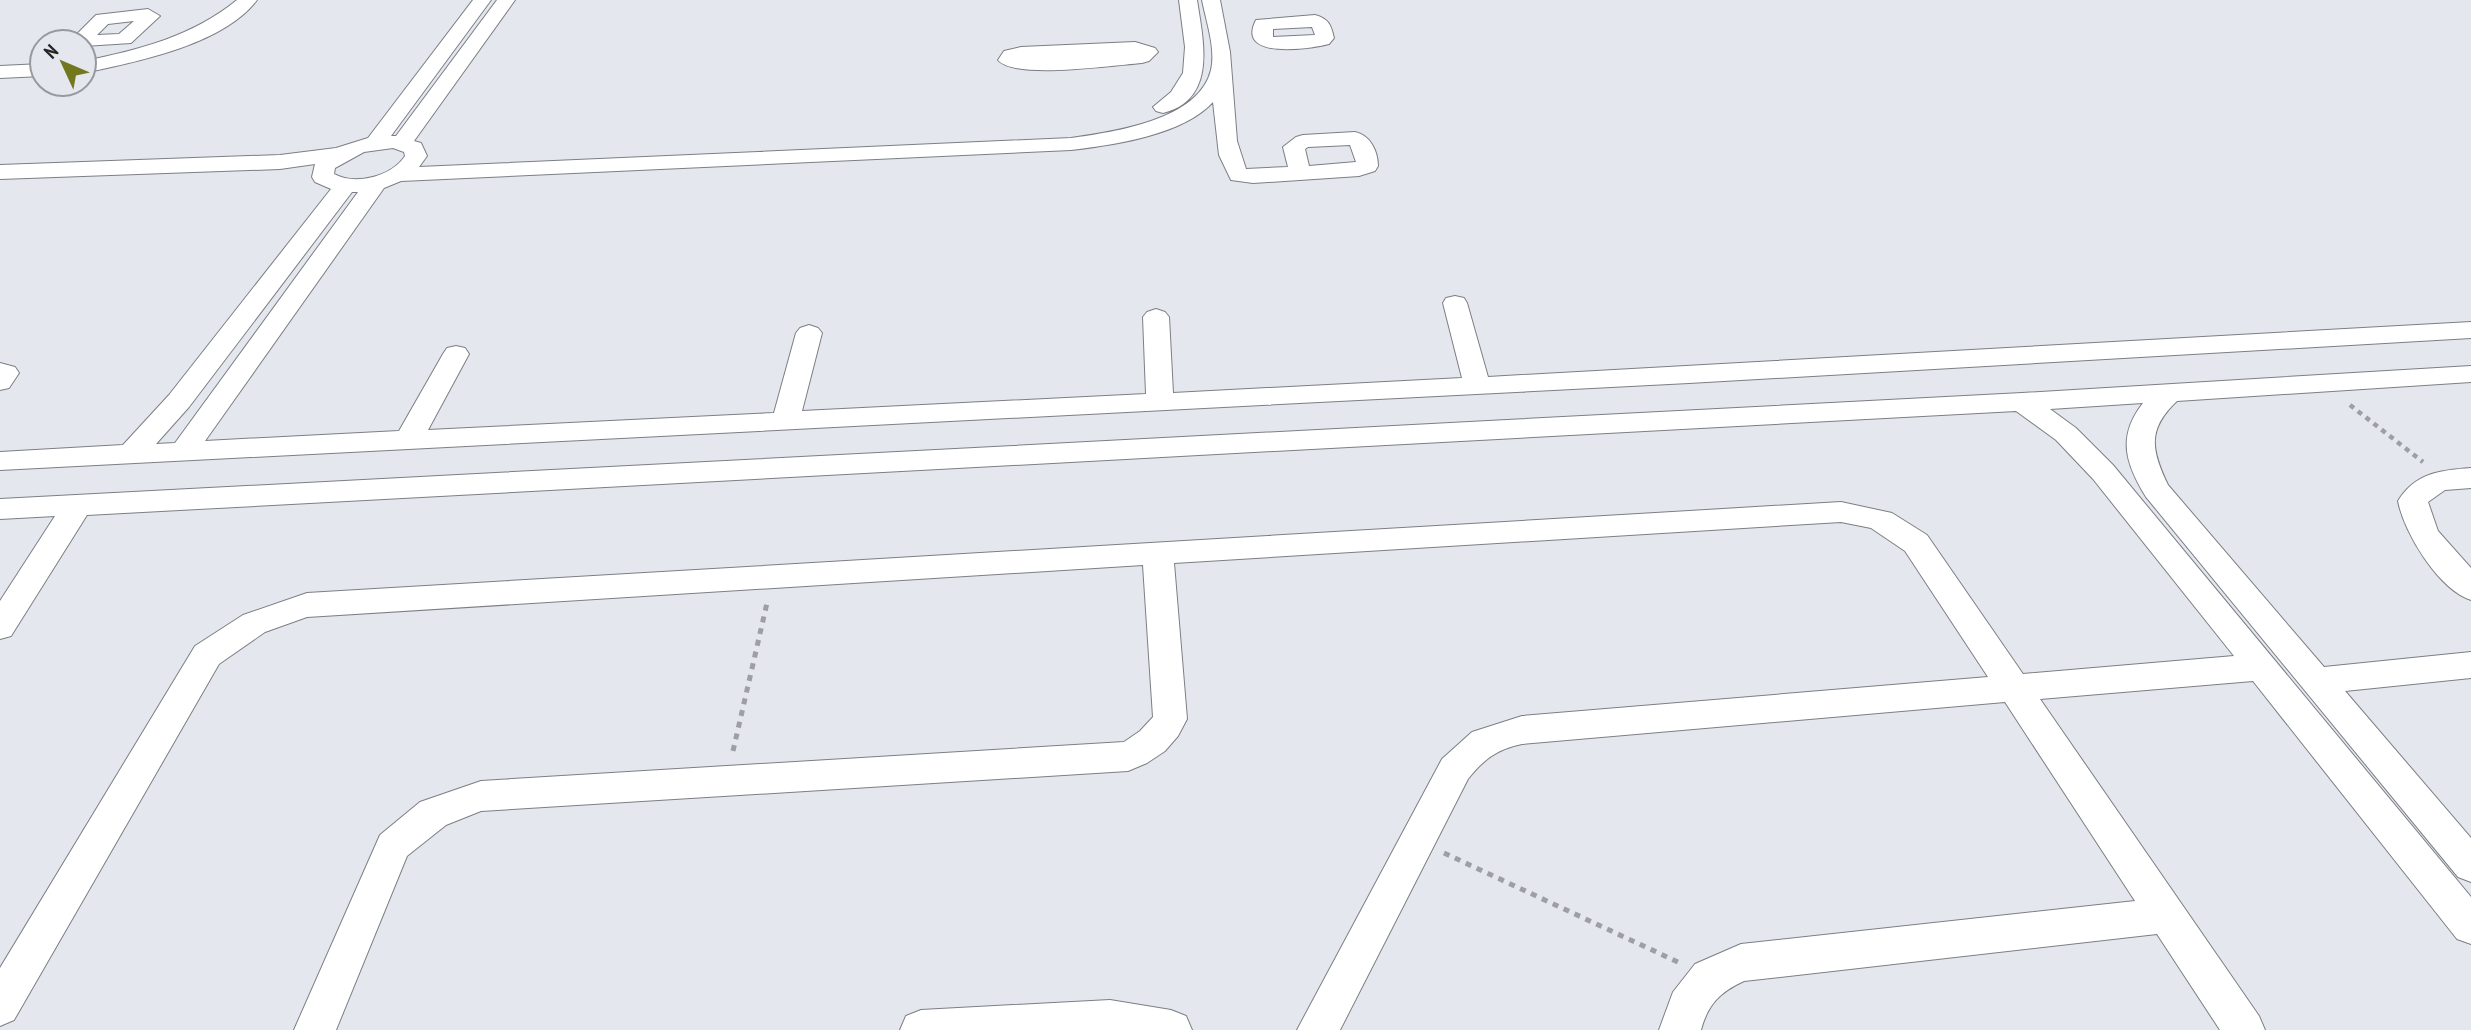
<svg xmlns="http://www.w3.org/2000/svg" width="2471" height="1030" viewBox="0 0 2471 1030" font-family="'PT Sans Narrow',sans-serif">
	<rect width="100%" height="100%" fill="#e4e7ee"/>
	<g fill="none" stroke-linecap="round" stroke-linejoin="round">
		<!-- street casing -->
		<g stroke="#7b7f84" stroke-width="2">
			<path id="street" d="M237 0H257C223 45 136 62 84 73V61C139 50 193 36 237 0Z
				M473 0H491L391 136H396L497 0H515L414 141 421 143 427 156 419 167 1071 138C1114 132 1199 120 1211 70 1216 48 1206 21 1202 0H1220L1230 52 1237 141 1246 169 1288 167 1283 147 1296 137 1303 135 1355 132C1370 135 1378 151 1378 166L1375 171 1359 176 1253 183 1231 180 1219 155 1213 102C1183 135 1114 145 1071 150L401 181 384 188 205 441 399 431 443 354 447 348 456 346 465 348 469 354 428 430 774 413 796 333 800 328 809 325 818 328 822 333 802 411 1146 394 1143 317 1147 312 1156 309 1165 312 1169 317 1173 393 1462 378 1443 303 1446 298 1455 296 1464 298 1467 303 1488 377 2471 322V338L1689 383 0 470V452L123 445 169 395 331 189 315 182 312 177 315 164 280 169 0 179V165L280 155 336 148 368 138ZM1350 145 1356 162 1309 166 1305 149 1308 147ZM393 148 404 152 405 156C392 176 356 186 334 174L335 168 364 152ZM352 192H358L175 443 156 444 189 407Z
				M1179 0H1197C1203 40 1218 99 1163 113L1156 111 1153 107 1171 92 1183 73 1185 47Z
				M148 9 160 16 131 43 84 46V42L70 41 96 15ZM134 21 119 34 97 35 108 24Z
				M1315 15C1329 19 1331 25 1334 38L1329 44C1310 49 1235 60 1256 20ZM1312 27 1315 35 1273 37V29Z
				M1135 42 1155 48 1158 52 1149 61 1142 63C1115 65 1014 80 998 60L1004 51 1021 47Z
				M42 64V76L0 78V66Z
				M0 363 15 367 19 373 9 388 0 390Z
				M2471 366V382L2177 401C2147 429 2151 450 2168 485L2324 667 2471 652V678L2345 691 2471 838V882L2458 877 2146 497C2125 463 2117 436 2143 403L2050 409 2076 428 2113 465 2471 897V944L2457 939 2253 681 2040 699 2259 1016 2265 1030H2220L2157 934 1744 981C1720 992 1708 1004 1701 1030H1659L1673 992 1695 964 1741 944 2135 901 2005 702 1522 744C1497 749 1483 760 1468 779L1340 1030H1297L1442 759 1472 732 1522 716 1988 677 1905 551 1871 528 1841 522 1174 563 1187 719 1178 736 1165 751 1147 763 1128 771 481 811 446 825 407 856 336 1030H294L380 835 420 802 481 781 1124 742 1140 731 1153 717 1143 565 307 617 265 632 219 664 14 1020 0 1026V968L195 646 243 615 307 593 1841 502 1892 513 1927 535 2023 674 2234 656 2093 479 2056 440 2016 411 87 515 11 636 0 639V601L55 516 0 519V499L2022 393Z
				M2471 468V488L2445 490 2428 502 2438 531 2471 568V600C2439 590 2404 533 2398 501 2415 473 2441 470 2471 468Z
				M1110 1000 1171 1010 1186 1016 1192 1030H900L906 1016 921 1010Z"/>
		</g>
		<!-- path-far1 -->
		<path stroke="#9d9fa4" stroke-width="4.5" stroke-dasharray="5 5" stroke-linecap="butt" d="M2350 405 2423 462"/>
		<!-- path -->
		<path stroke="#9d9fa4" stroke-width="5" stroke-dasharray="6 6" stroke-linecap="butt" d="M733 751 767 603
			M1444 853 1680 963"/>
		<!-- street -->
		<use href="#street" fill="#fff" fill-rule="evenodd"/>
	</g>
	<!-- north arrow -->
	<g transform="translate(63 63) rotate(314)"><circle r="33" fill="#e4e7ee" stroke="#97999e" stroke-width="2"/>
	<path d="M0-5L12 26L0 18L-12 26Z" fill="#73771e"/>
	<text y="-10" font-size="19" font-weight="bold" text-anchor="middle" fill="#232426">N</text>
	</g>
</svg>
